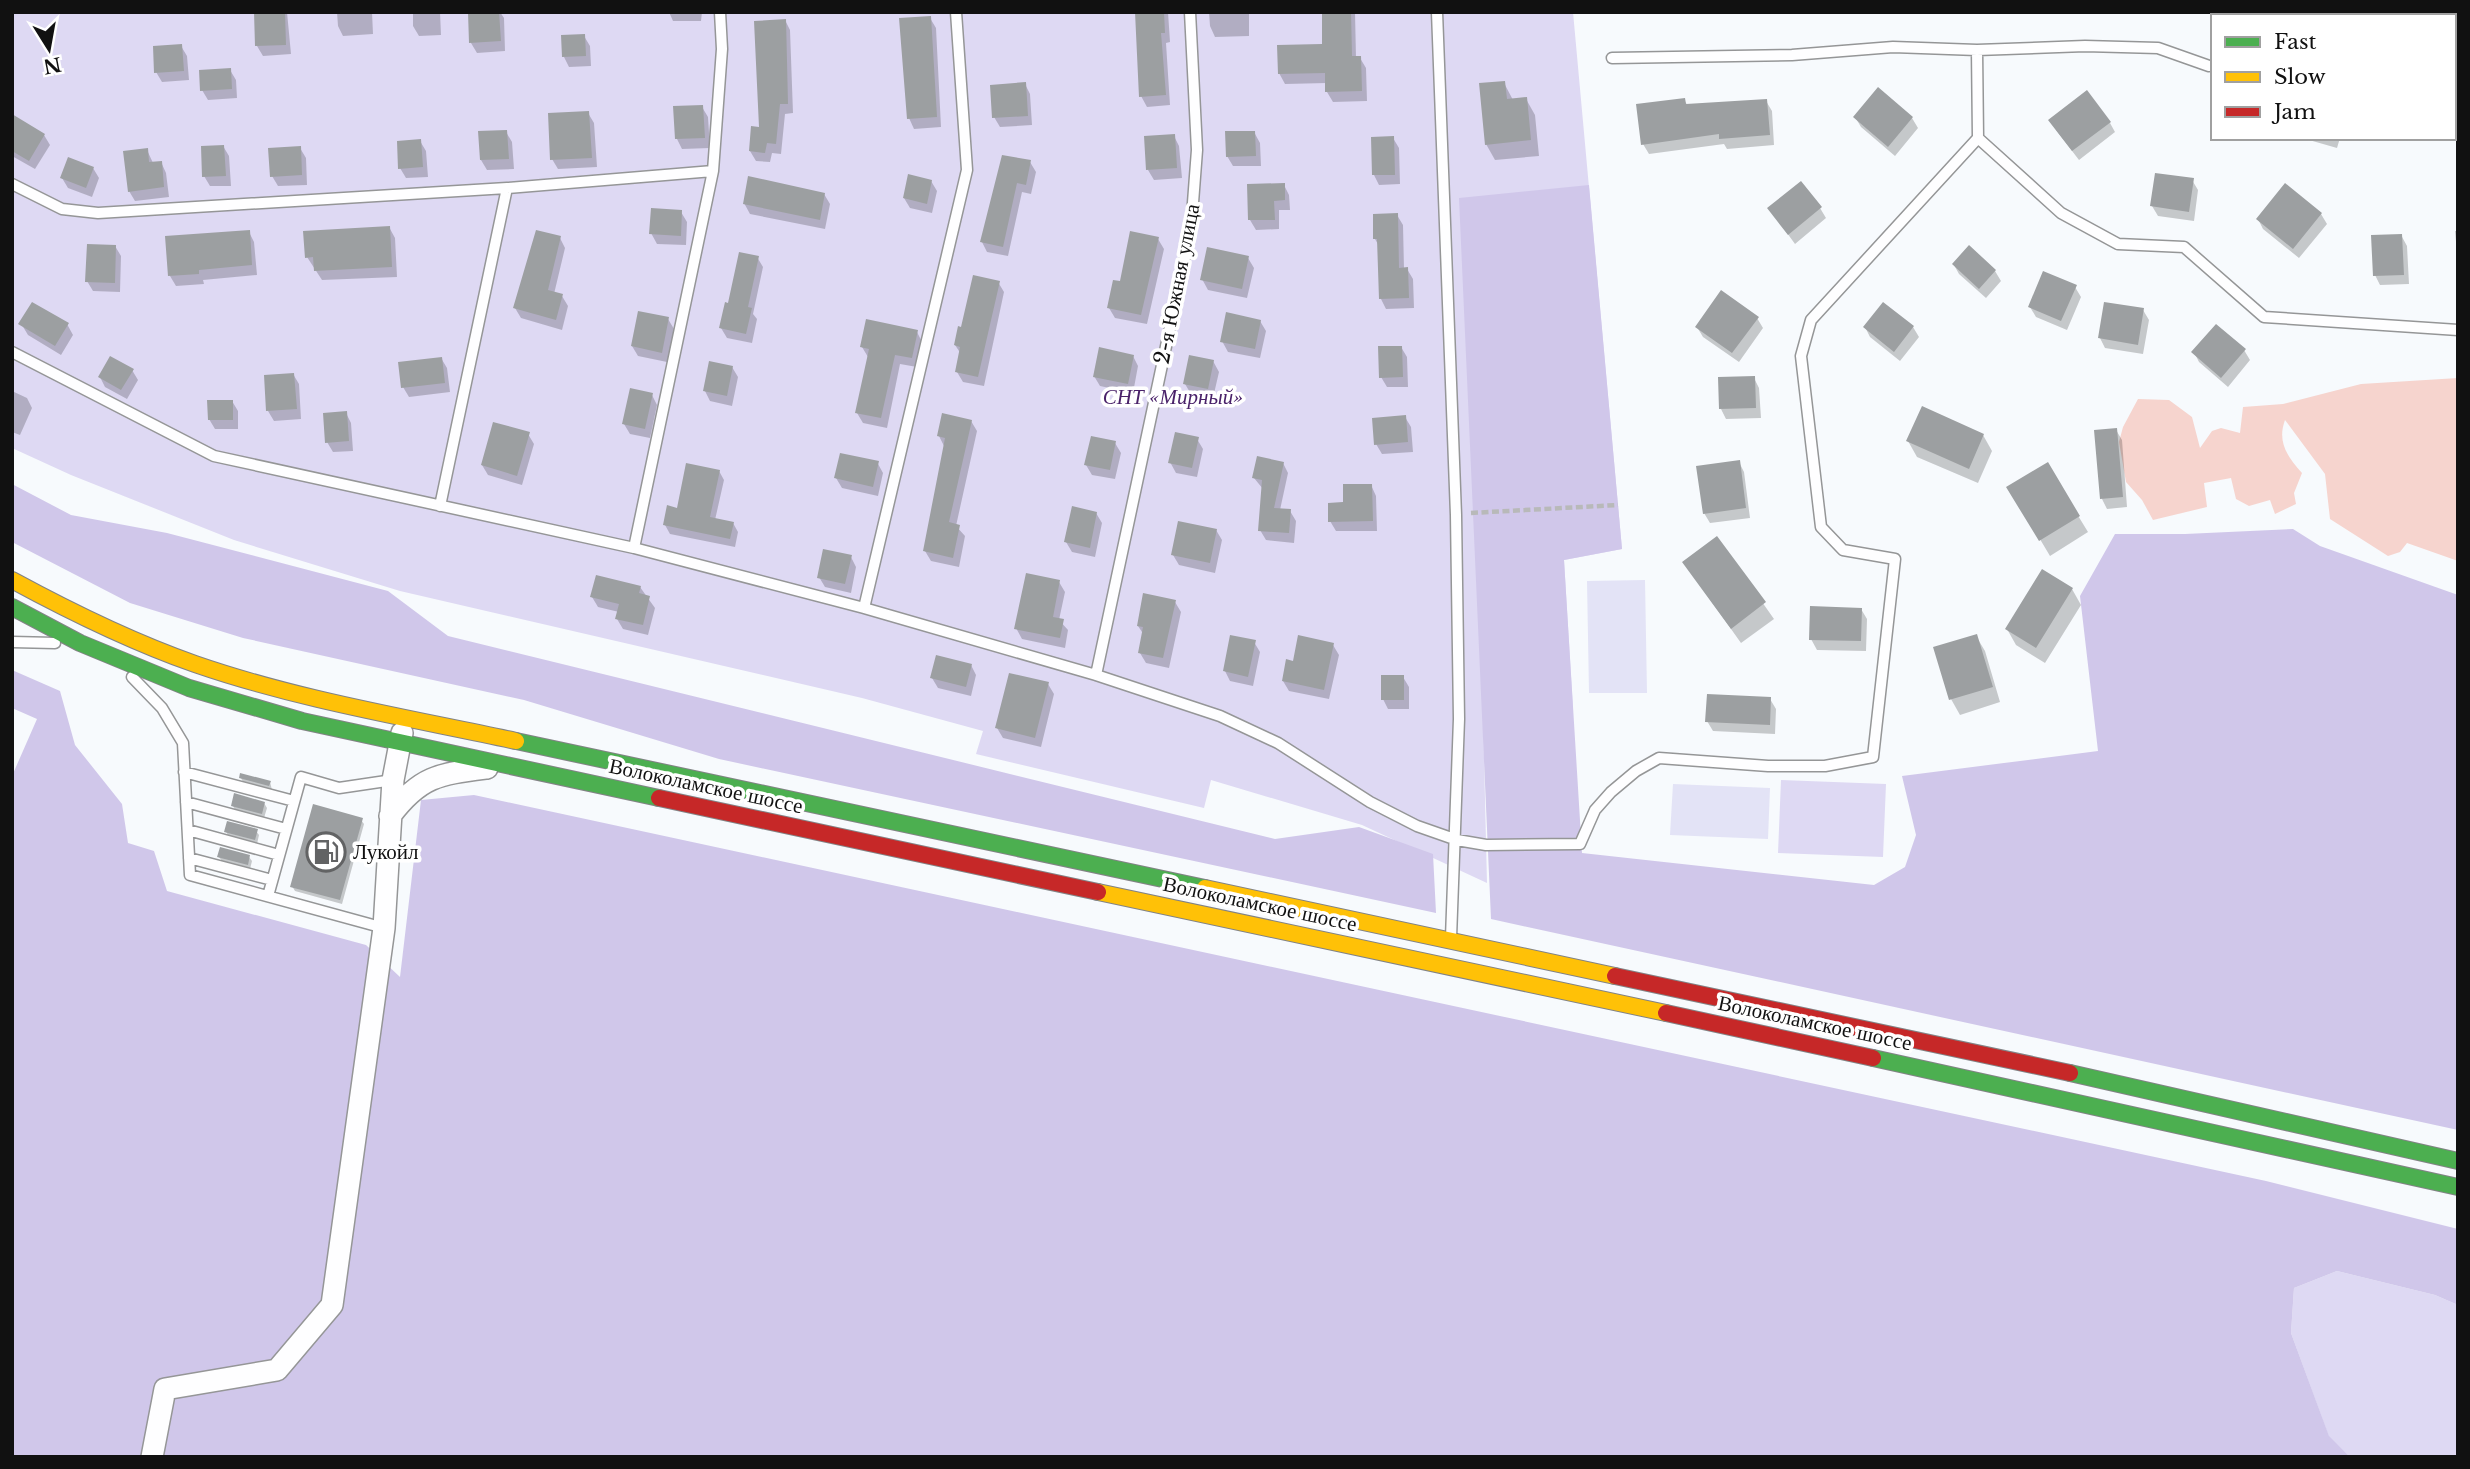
<svg xmlns="http://www.w3.org/2000/svg" width="2470" height="1469" viewBox="0 0 2470 1469" font-family="'Libre Baskerville',serif">
	<rect width="100%" height="100%" fill="#f7fafd"/>
	<!-- green -->
	<path fill="#ded9f3" d="M12 12H1573L1622 549 1564 560 1573 709 1483 716 1487 883 1362 825 1211 780 1204 808 976 754 983 731 862 698 400 591 234 540 71 475 12 448Z
		M1781 780 1886 784 1883 857 1778 853Z
		M2337 1271 2435 1295 2458 1305V1457H2350L2329 1437 2291 1333 2294 1288Z"/>
	<!-- forest -->
	<path fill="#d0c7ea" d="M1589 185 1622 549 1564 560 1582 853 1874 885 1905 867 1916 835 1902 776 2098 751 2080 596 2115 534H2185L2293 529 2320 546 2458 595V1130L1491 919 1459 198Z
		M12 484 71 515 167 533 388 591 448 636 1275 839 1359 827 1433 854 1436 913 719 759 524 700 243 638 130 603 12 542Z
		M12 670 60 691 75 745 122 804 128 843 154 851 167 891 366 945 400 977 421 800 474 795 2266 1181 2458 1229V1305L2435 1295 2337 1271 2294 1288 2291 1333 2329 1436 2350 1457H12V776L37 719 12 708Z"/>
	<!-- pitch -->
	<path fill="#e3e3f6" d="M1645 580 1647 693H1589L1587 581Z
		M1673 784 1770 788 1768 839 1670 835Z"/>
	<!-- water -->
	<path fill="#f6d4ce" d="M2458 378V561L2407 543 2400 552 2388 556 2330 519 2325 474 2285 420C2277 442 2287 456 2302 473L2294 493 2296 504 2275 514 2270 500 2249 506 2236 499 2231 478 2204 483 2207 507 2153 520 2142 500 2126 482 2119 442 2123 427 2138 399 2169 400 2192 417 2200 448 2212 431 2221 428 2240 433 2243 407 2283 404 2361 384Z"/>
	<!-- shadow -->
	<path fill="#0003" d="M255 12H287L291 54 263 56 257 46Z
		M337 12H372L373 34 343 36 338 26Z
		M413 12H440L441 35 419 36 413 26Z
		M470 12H500L504 18 505 51 477 53 471 43Z
		M669 12H702L701 21H673Z
		M1137 12H1168L1170 42 1166 43 1170 105 1147 107 1141 96Z
		M1209 12H1249V36L1215 37 1210 26Z
		M1324 12H1355L1356 58H1360L1366 68 1367 101 1333 102 1327 92V83L1285 84 1279 73 1324 46Z
		M930 18 936 28 941 127 914 129 909 118Z
		M785 20 790 30 793 113 785 114 781 154 772 153 770 162 756 161 750 151 761 129Z
		M584 36 590 46 591 66 569 67 564 57Z
		M181 46 187 56 189 80 162 82 156 72Z
		M230 70 236 80 237 98 208 100 202 90Z
		M1504 83 1513 100 1526 99 1535 115 1539 156 1495 160 1486 144Z
		M1025 84 1030 94 1032 125 1000 127 994 117Z
		M1878 90 1912 118 1918 128 1895 156 1861 127 1855 117Z
		M1684 100 1688 106 1766 101 1772 111 1774 145 1727 149 1724 144 1649 154 1643 144Z
		M702 107 708 117 710 148 682 149 677 139 675 108Z
		M588 113 594 123 597 167 558 169 552 159Z
		M12 122 44 135 50 145 35 169 12 156Z
		M2110 123 2115 132 2079 160 2056 130Z
		M506 132 512 142 514 169 487 170 481 160Z
		M1254 132 1260 143 1261 166H1233L1227 156Z
		M1174 136 1179 146 1182 178 1154 180 1148 170Z
		M1393 138 1399 148 1400 184 1379 185 1374 175Z
		M2302 138H2340L2337 148Z
		M420 141 426 151 428 177 406 178 400 168Z
		M223 146 229 156 231 186H210L204 176Z
		M300 148 306 158 307 185 278 186 272 176Z
		M147 150 153 163 161 162 166 173 169 197 135 201 129 191Z
		M1003 157 1030 162 1036 172 1031 194 1022 192 1008 256 987 252 982 242Z
		M93 168 99 178 92 197 68 188 62 178Z
		M2192 180 2198 190 2194 221 2158 216 2152 206Z
		M931 181 937 191 932 213 910 208 904 198Z
		M1284 185 1289 195 1290 210H1279V229L1256 230 1250 220Z
		M824 194 830 204 825 229 750 214 744 203Z
		M1769 208H1820L1826 218 1795 244Z
		M681 212 687 222 686 245 657 244 651 233Z
		M2321 214 2327 224 2299 258 2263 229 2258 219Z
		M1397 215 1403 225 1404 269H1407L1413 279 1414 308 1386 309 1381 299 1379 246 1375 239Z
		M389 227 395 238 397 277 322 280 307 257Z
		M2455 231H2458V263Z
		M249 232 254 242 257 275 203 280 204 284 176 286 170 276 167 237Z
		M2401 235 2407 246 2409 284 2380 285 2375 275Z
		M560 238 565 248 554 294 562 296 568 306 562 330 521 318 515 308Z
		M1158 239 1164 249 1147 324 1115 318 1109 308 1121 283Z
		M115 246 121 256 120 292 93 291 87 281Z
		M1969 248 1995 271 2001 281 1986 298 1959 274 1954 265Z
		M757 257 763 267 753 314 757 319 752 343 727 338 721 328Z
		M1248 258 1254 268 1247 298 1208 290 1202 279Z
		M998 282 1004 292 984 386 963 382 957 372 961 354 955 345 963 329Z
		M2075 287 2081 297 2067 330 2036 317 2030 307Z
		M2143 310 2149 320 2143 354 2105 348 2100 338Z
		M1757 318 1763 328 1739 362 1703 337 1697 327Z
		M668 319 674 329 667 362 638 356 632 346Z
		M1260 321 1266 331 1260 358 1228 352 1222 341Z
		M67 324 73 335 61 355 28 335 22 325Z
		M1865 327H1913L1919 337 1900 361 1870 337Z
		M917 332 922 342 917 367 900 364 887 428 863 423 857 413 868 357 862 347Z
		M1401 347 1407 357 1408 387H1387L1381 377Z
		M2244 350 2250 360 2228 387 2199 362 2194 352Z
		M1133 356 1138 366 1133 393 1100 386 1094 376Z
		M441 358 447 368 450 392 409 397 403 387Z
		M1213 361 1219 372 1213 398 1191 394 1185 384Z
		M732 367 738 377 732 406 710 401 705 391Z
		M132 370 138 380 127 399 105 387 100 377Z
		M293 374 299 384 301 419 274 421 268 411Z
		M1754 378 1759 388 1761 418 1726 419 1721 409Z
		M12 391 27 398 32 408 20 435 12 432Z
		M652 395 657 405 650 438 630 434 624 424Z
		M232 401 238 411V429H215L209 419Z
		M346 413 351 423 353 451 333 452 327 442Z
		M1405 417 1411 427 1413 452 1382 454 1376 444Z
		M971 421 977 431 956 526 965 536 959 567 931 561 925 551 945 448 939 436Z
		M2116 430 2122 440 2127 507 2107 509 2102 499Z
		M528 434 534 444 522 485 488 475 482 465Z
		M1983 435 1992 451 1978 483 1917 457 1908 441Z
		M1197 439 1203 449 1197 477 1176 473 1170 462Z
		M1115 443 1121 453 1115 479 1092 475 1086 465Z
		M877 462 883 473 878 496 842 488 836 478Z
		M1739 462 1744 472 1750 518 1710 523 1704 513Z
		M1283 463 1288 473 1280 510 1290 511 1296 521 1294 543 1266 540 1260 530 1263 489 1254 478Z
		M2047 465 2088 532 2050 556 2009 487Z
		M719 471 724 480 715 520 733 523 738 532 735 547 670 534 665 525Z
		M1371 485 1376 496 1377 531H1336L1330 521 1345 504Z
		M1096 513 1102 523 1095 557 1072 552 1066 542Z
		M1216 530 1222 540 1215 573 1179 565 1173 555Z
		M1717 538 1774 619 1741 643 1684 563Z
		M851 557 856 567 851 593 825 587 819 577Z
		M1059 582 1065 592 1059 620 1068 630 1065 648 1022 639 1016 628Z
		M640 587 655 608 648 635 623 629 617 619 619 612 598 607 592 597Z
		M2072 589 2081 605 2045 663 2016 645 2007 629Z
		M1175 602 1181 612 1169 668 1146 663 1140 653 1144 635 1138 626Z
		M1861 609 1867 619 1866 651 1817 650 1811 639Z
		M1976 636 1985 651 2000 702 1960 715 1951 699Z
		M1254 642 1260 652 1253 686 1230 681 1225 671Z
		M1333 645 1339 655 1329 699 1289 691 1283 681 1294 663Z
		M971 665 976 675 971 696 938 688 932 678Z
		M1403 677 1409 687V709H1388L1383 699Z
		M1048 684 1054 694 1041 747 1003 738 997 728Z
		M1770 699 1776 709 1775 734 1713 731 1707 721Z
		M241 778 270 782 272 790 243 782Z
		M264 803 267 808 264 818 235 810 233 806Z
		M361 820 364 824 342 904 295 891 292 886Z
		M226 831H256L259 835 257 844 228 836Z
		M219 857H249L252 861 250 869 222 861Z"/>
	<!-- building -->
	<path fill="#9c9fa1" d="M254 12H285L286 45 255 46Z
		M468 12H499L501 41 469 43Z
		M1135 12H1164L1165 33H1161L1166 95 1139 97Z
		M1322 12H1351L1352 56H1361L1362 91 1325 92V73L1278 74 1277 45 1322 44Z
		M931 16 937 117 907 119 899 18Z
		M786 19 788 104H780L776 144 767 143 765 153 749 151 751 126 759 127 754 21Z
		M585 34 586 56 562 57 561 35Z
		M182 44 184 71 154 73 153 46Z
		M231 68 232 89 200 91 199 70Z
		M1505 81 1507 99 1527 97 1531 140 1485 145 1479 83Z
		M1026 82 1028 116 992 118 990 85Z
		M1878 87 1913 117 1888 147 1853 117Z
		M2087 90 2111 122 2072 151 2048 120Z
		M1685 98 1686 104 1767 99 1770 135 1719 139V134L1641 145 1636 104Z
		M703 105 705 138 675 139 673 106Z
		M589 111 592 158 550 160 548 113Z
		M12 114 45 134 29 161 12 151Z
		M507 130 509 159 480 160 478 131Z
		M1225 131H1255L1256 156 1226 157Z
		M1175 134 1177 168 1146 170 1144 136Z
		M1394 136 1395 175H1372L1371 137Z
		M421 139 423 167 398 169 397 141Z
		M224 145 226 176 202 177 201 146Z
		M301 146 302 175 270 177 268 148Z
		M148 148 149 162 162 161 164 187 128 192 123 151Z
		M1002 155 1031 160 1026 185 1017 183 1003 247 980 242Z
		M68 157 94 167 86 188 60 178Z
		M2155 173 2194 178 2189 212 2150 206Z
		M908 174 932 180 927 204 903 198Z
		M748 176 825 193 820 220 743 204Z
		M1801 181 1822 207 1788 235 1767 208Z
		M1285 183V200L1274 201 1275 220H1248L1247 184Z
		M2285 183 2322 213 2293 249 2256 219Z
		M651 208 682 210 681 236 649 234Z
		M1398 213 1399 268 1408 267 1409 298 1379 299 1377 239H1373V214Z
		M390 226 392 267 314 271 313 257 305 258 303 231Z
		M250 230 252 265 199 270V274L168 276 165 236Z
		M536 230 561 236 548 290 563 294 556 320 513 308Z
		M1130 231 1159 237 1141 315 1107 308 1113 280 1120 281Z
		M2402 234 2404 275 2373 276 2371 235Z
		M87 244 116 245 115 283 85 282Z
		M1969 245 1996 270 1979 289 1952 264Z
		M1207 247 1249 256 1242 289 1200 280Z
		M739 252 759 256 748 307 752 308 746 334 719 328 725 302 728 303Z
		M2043 271 2077 285 2061 321 2028 307Z
		M973 275 1000 281 978 377 955 372 960 347 954 345 958 326 961 327Z
		M1721 290 1759 317 1732 353 1695 327Z
		M32 302 69 323 55 346 18 324Z
		M1883 302 1914 326 1894 352 1863 327Z
		M2104 302 2144 308 2138 345 2098 338Z
		M638 311 669 317 662 353 631 346Z
		M1226 312 1261 320 1255 349 1220 342Z
		M866 319 918 330 912 358 895 355 881 418 855 413 869 349 860 347Z
		M2216 324 2246 349 2221 378 2191 352Z
		M1378 346H1402L1403 377 1379 378Z
		M1099 347 1134 355 1128 384 1093 377Z
		M1189 355 1214 360 1208 389 1183 384Z
		M110 356 134 369 121 390 98 377Z
		M442 357 445 383 401 388 398 362Z
		M709 361 733 366 727 396 703 391Z
		M294 373 297 409 266 411 264 375Z
		M1755 376 1756 408 1719 409 1718 377Z
		M630 388 653 393 645 429 622 424Z
		M207 400H233V420H208Z
		M1922 406 1984 434 1969 469 1906 441Z
		M347 411 349 441 325 443 323 413Z
		M942 413 972 420 949 522 960 525 953 558 923 551 945 438 937 436Z
		M1406 415 1408 442 1374 445 1372 418Z
		M493 422 530 432 517 476 481 465Z
		M2117 428 2123 497 2100 499 2094 430Z
		M1175 432 1199 437 1192 468 1168 463Z
		M1091 436 1116 441 1110 470 1084 465Z
		M840 453 879 461 873 487 834 478Z
		M1257 456 1284 462 1274 508 1291 509 1289 533 1258 531 1262 480 1252 478Z
		M1740 460 1746 508 1703 514 1696 466Z
		M2048 462 2080 516 2039 541 2006 487Z
		M686 463 720 470 710 517 734 522 730 539 663 525 667 505 677 508Z
		M1343 484H1372L1373 521 1328 522V503L1343 502Z
		M1072 506 1097 512 1090 548 1064 542Z
		M1178 521 1217 529 1210 563 1171 555Z
		M1717 536 1766 602 1731 629 1682 562Z
		M823 549 852 555 845 584 817 578Z
		M2042 569 2073 588 2036 648 2005 629Z
		M1026 573 1060 580 1053 617 1064 619 1060 638 1014 629Z
		M596 575 641 586 639 593 650 596 643 625 615 619 619 604 590 597Z
		M1143 593 1176 600 1163 658 1138 653 1143 627 1137 626Z
		M1810 606 1862 608 1861 641 1809 640Z
		M1977 634 1993 687 1949 700 1933 647Z
		M1230 635 1256 640 1248 677 1223 671Z
		M1298 635 1334 643 1324 690 1282 681 1286 659 1293 661Z
		M936 655 972 664 966 687 930 678Z
		M1009 673 1049 682 1035 738 995 728Z
		M1381 675H1404V700H1381Z
		M1707 694 1771 697 1770 725 1705 722Z
		M240 773 271 781 269 786 239 778Z
		M234 793 265 802 262 814 231 806Z
		M313 804 363 818 340 900 290 887Z
		M227 821 258 829 255 840 224 832Z
		M220 847 250 855 248 865 217 857Z"/>
	<g fill="none" stroke-linecap="round" stroke-linejoin="round">
		<!-- lane casing -->
		<g stroke="#959697" stroke-width="13">
			<path id="lane" d="M1437 12 1456 515 1459 719 1451 938
				M1977 50 2085 46 2158 48 2209 66
				M1612 58 1792 55 1893 47 1977 50 1978 138
				M12 184 62 209 98 213 507 188 713 171
				M12 352 214 456 634 548 864 608 1096 675 1220 716 1278 743 1370 802 1417 826 1457 840 1486 845 1580 844 1595 810 1611 792 1636 771 1659 758 1768 766H1825L1873 757 1895 559 1843 550 1821 527 1801 356 1811 320 1978 138 2061 213 2118 244 2184 247 2264 317 2458 330
				M440 506 507 188
				M634 548 713 171 722 49 720 12
				M864 608 967 170 956 12
				M12 642 55 643
				M1096 675 1191 229 1197 150 1190 12
				M132 677 162 708 183 743 190 875 384 928
				M184 772 294 801
				M186 802 286 829
				M188 830 279 855
				M189 858 272 880
				M268 896 301 777 339 788 393 780"/>
		</g>
		<!-- street casing -->
		<g stroke="#959697" stroke-width="24">
			<path id="street" d="M390 816C420 776 439 774 487 768
				M152 1457 165 1389 277 1370 332 1305 384 928 393 780 402 733"/>
		</g>
		<!-- fast casing -->
		<g stroke="#828385" stroke-width="18">
			<path id="fast" d="M12 607 80 643 189 688 302 721 659 798
				M516 741 1205 888
				M1873 1058 2458 1187
				M2070 1073 2458 1161"/>
		</g>
		<!-- slow casing -->
		<g stroke="#828385" stroke-width="18">
			<path id="slow" d="M12 580C71 612 132 642 195 664 299 700 409 718 516 741
				M1205 888 1615 976
				M1098 892 1666 1013"/>
		</g>
		<!-- jam casing -->
		<g stroke="#828385" stroke-width="18">
			<path id="jam" d="M659 798 1098 892
				M1615 976 2070 1073
				M1666 1013 1873 1058"/>
		</g>
		<!-- path -->
		<path stroke="#b8b9b9" stroke-width="4.5" stroke-dasharray="7 3.5" stroke-linecap="butt" d="M1471 513 1618 505"/>
		<!-- lane -->
		<use href="#lane" stroke="#fefeff" stroke-width="10"/>
		<!-- street -->
		<use href="#street" stroke="#fefeff" stroke-width="21"/>
		<!-- fast -->
		<use href="#fast" stroke="#4caf50" stroke-width="16"/>
		<!-- slow -->
		<use href="#slow" stroke="#ffc107" stroke-width="16"/>
		<!-- jam -->
		<use href="#jam" stroke="#c62828" stroke-width="16"/>
	</g>
	<!-- icons -->
	<defs>
		<g id="fuel-ring" transform="scale(2.0125)"><circle r="9.5" fill="#fff" stroke="#626364" stroke-width="1.5"/><path d="M-5.5-6h7V0h2V4h1.3V-2.5L3-4.5l.8-.8L6-3V5H2.5V1h-1V6h-7ZM-4.2-4.7v3.2H.2V-4.7Z" fill="#626364"/></g>
	</defs>
	<g fill-rule="evenodd">
		<use href="#fuel-ring" x="326" y="852"/>
	</g>
	<g text-anchor="middle" stroke-width="7" stroke-linejoin="round" paint-order="stroke">
		<!-- street labels -->
		<g font-size="21" fill="#111" stroke="#fff">
			<text transform="translate(1177 284) rotate(-79)" y="7">2-я Южная улица</text>
			<text transform="translate(706 786) rotate(12)" y="7">Волоколамское шоссе</text>
			<text transform="translate(1260 904) rotate(12)" y="7">Волоколамское шоссе</text>
			<text transform="translate(1815 1023) rotate(12)" y="7">Волоколамское шоссе</text>
		</g>
		<!-- park labels -->
		<g font-size="21" font-style="italic" fill="#492169" stroke="#fff">
			<text x="1173" y="404">СНТ «Мирный»</text>
		</g>
		<!-- poi labels -->
		<g font-size="21" fill="#111" stroke="#fff" text-anchor="start">
			<text x="353" y="859">Лукойл</text>
		</g>
	</g>
	<!-- border -->
	<rect width="2470" height="1469" fill="none" stroke="#111111" stroke-width="28"/>
	<!-- legend -->
	<rect x="2211" y="14" width="245" height="126" fill="#ffffff" stroke="#a0a0a0" stroke-width="2"/>
	<rect x="2225" y="37" width="35" height="10" fill="#4caf50" stroke="#a0a0a0" stroke-width="2"/>
	<text x="2274" y="49" font-size="21" fill="#111111">Fast</text>
	<rect x="2225" y="72" width="35" height="10" fill="#ffc107" stroke="#a0a0a0" stroke-width="2"/>
	<text x="2274" y="84" font-size="21" fill="#111111">Slow</text>
	<rect x="2225" y="107" width="35" height="10" fill="#c62828" stroke="#a0a0a0" stroke-width="2"/>
	<text x="2274" y="119" font-size="21" fill="#111111">Jam</text>
	<!-- north arrow -->
	<g transform="translate(49 49) rotate(169)" stroke="#ffffff" stroke-width="5" paint-order="stroke">
	<path d="M0-5L12 26L0 18L-12 26Z" fill="#111111"/>
	<text y="-10" font-size="19" font-weight="bold" text-anchor="middle" fill="#111111">N</text>
	</g>
</svg>
